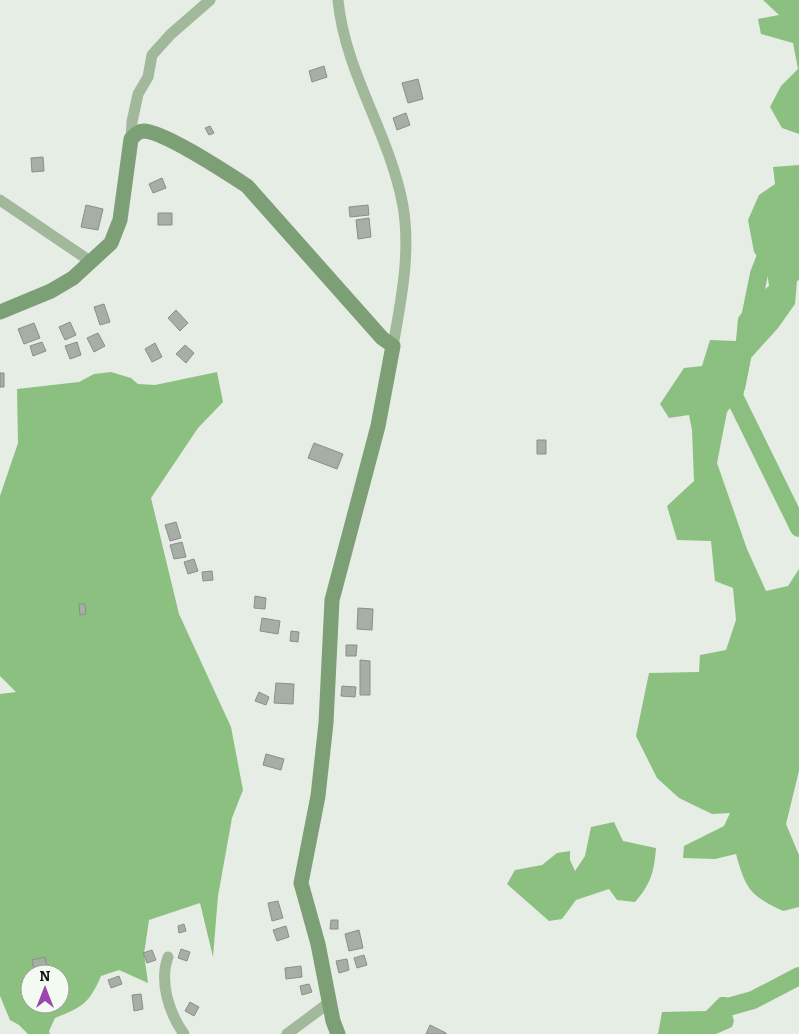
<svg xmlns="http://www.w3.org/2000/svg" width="799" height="1034" viewBox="0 0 799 1034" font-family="Bitter,serif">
	<rect width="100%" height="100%" fill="#e5ede4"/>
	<!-- forest -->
	<path fill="#8cc080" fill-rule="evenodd" d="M763 0H799V134L782 128 770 107 781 86 798 69 793 43 761 34 758 19 779 15Z
		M799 165V280L797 281 795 304 778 328 751 358 745 389 727 412 717 463 747 549 766 591 788 586 799 569V771L786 824 799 855V907L783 911C750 895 746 890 736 854L715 859 683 858 684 846 724 826 730 813 712 814 679 798 657 778 636 736 649 673 699 672 700 655 726 650 736 620 733 588 715 581 711 541 677 540 667 506 694 481 692 430 689 415 669 418 660 404 684 368 702 366 710 340 736 341 738 318 754 297 769 286 767 270 754 252 748 220 759 195 775 184 773 167Z
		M111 372 131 378 138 384 155 385 217 372 223 402 198 428 151 498 179 614 231 727 243 790 232 818 218 896 213 957 200 903 149 920 144 954 148 983 119 970 101 976C89 1004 82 1007 55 1018L49 1031 50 1034H28L19 1025 10 1020 0 996V694L16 692 0 676V496L18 443 17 389 79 382 94 374ZM30 974H60V1004H30Z
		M614 822 623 841 656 848C654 872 651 884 635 902L617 900 609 889 576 900 562 919 549 921 507 884 515 870 542 865 557 853 570 851V860L575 871 585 856 591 827Z
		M720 997H727L734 1021 732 1027 716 1034H658L662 1012 706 1011Z"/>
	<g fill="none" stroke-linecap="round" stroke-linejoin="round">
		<!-- river -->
		<path stroke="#8abf7f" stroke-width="18" d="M799 193 780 220 759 274 734 396 799 528
			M799 608 788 621 799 657
			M700 1034 721 1009 753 1000 799 976"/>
	</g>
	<!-- building -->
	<path fill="#a7aea6" stroke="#899088" d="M324 66 327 77 312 82 309 71Z
		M418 79 423 99 408 103 402 83Z
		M406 113 410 125 397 130 393 118Z
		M210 126 214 133 209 135 205 128Z
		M43 157 44 171 32 172 31 158Z
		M162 178 166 188 153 193 149 184Z
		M86 205 103 209 98 230 81 227Z
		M368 205 369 215 350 217 349 207Z
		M158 213H172V225H158Z
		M369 218 371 237 358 239 356 220Z
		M104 304 110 322 100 325 94 307Z
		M176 310 188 323 180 331 168 318Z
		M70 322 76 335 65 340 59 327Z
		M34 323 40 338 24 344 18 329Z
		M98 333 105 346 94 352 87 338Z
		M42 342 46 351 33 356 30 346Z
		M77 342 81 355 70 359 65 346Z
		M155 343 162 357 152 362 145 349Z
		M185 345 194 353 186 363 176 354Z
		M0 373H4V387H0Z
		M537 440H546V454H537Z
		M314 443 343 454 337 469 308 458Z
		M176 522 181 538 170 541 165 525Z
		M182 542 186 557 174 559 170 545Z
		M194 559 198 571 188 574 184 562Z
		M212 571 213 580 203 581 202 572Z
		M255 596 266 598 265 609 254 608Z
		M79 604H85L86 614 80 615Z
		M358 608 373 609 372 630 357 629Z
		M262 618 280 621 278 634 260 631Z
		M291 631 299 632 298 642 290 641Z
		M346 645H357L356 656H346Z
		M360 660 370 661V695H360Z
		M276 683 294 684 293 704 274 703Z
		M342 686 356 687 355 697 341 696Z
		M259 692 269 697 266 705 255 701Z
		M266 754 284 759 281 770 263 765Z
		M278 901 283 918 272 921 268 903Z
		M331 920H338V929H330Z
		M184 924 186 931 179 933 178 926Z
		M286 926 289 937 277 941 273 930Z
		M359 930 363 948 349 951 345 934Z
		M181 949 190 952 187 961 178 958Z
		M152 950 156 960 147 963 143 953Z
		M364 955 367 965 357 968 354 958Z
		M45 957 48 972 35 974 32 960Z
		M347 959 349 970 339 973 336 961Z
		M301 966 302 977 286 979 285 968Z
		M119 976 122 984 111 988 108 980Z
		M309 984 312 992 302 995 300 986Z
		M141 994 143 1009 134 1011 132 995Z
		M190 1002 199 1007 194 1016 185 1011Z
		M430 1025 446 1033V1034H426Z"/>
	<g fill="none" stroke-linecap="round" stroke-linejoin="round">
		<!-- street -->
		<path stroke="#a1b89b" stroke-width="11" d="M338 0C345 73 390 134 403 206 411 253 401 300 393 346
			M131 139 132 122 138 94 148 77 152 55 171 34 210 0
			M0 200 90 261
			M168 957C159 982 169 1013 184 1034
			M287 1034 330 1002"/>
		<!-- secondary -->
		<path stroke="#7c9f75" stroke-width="15" d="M0 312 51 291 73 278 111 243 120 220 131 139C135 135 138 131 144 131 165 132 227 173 247 186L382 338 393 346 378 426 332 600 326 723 318 796 301 883 318 944 333 1021 338 1034"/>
	</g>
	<!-- north arrow -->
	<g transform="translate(45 989)"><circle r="24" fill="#f2faf1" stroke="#9aa099"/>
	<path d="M0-4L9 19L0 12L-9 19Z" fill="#9c44b0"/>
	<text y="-8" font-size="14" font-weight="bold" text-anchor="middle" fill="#161815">N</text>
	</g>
</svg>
